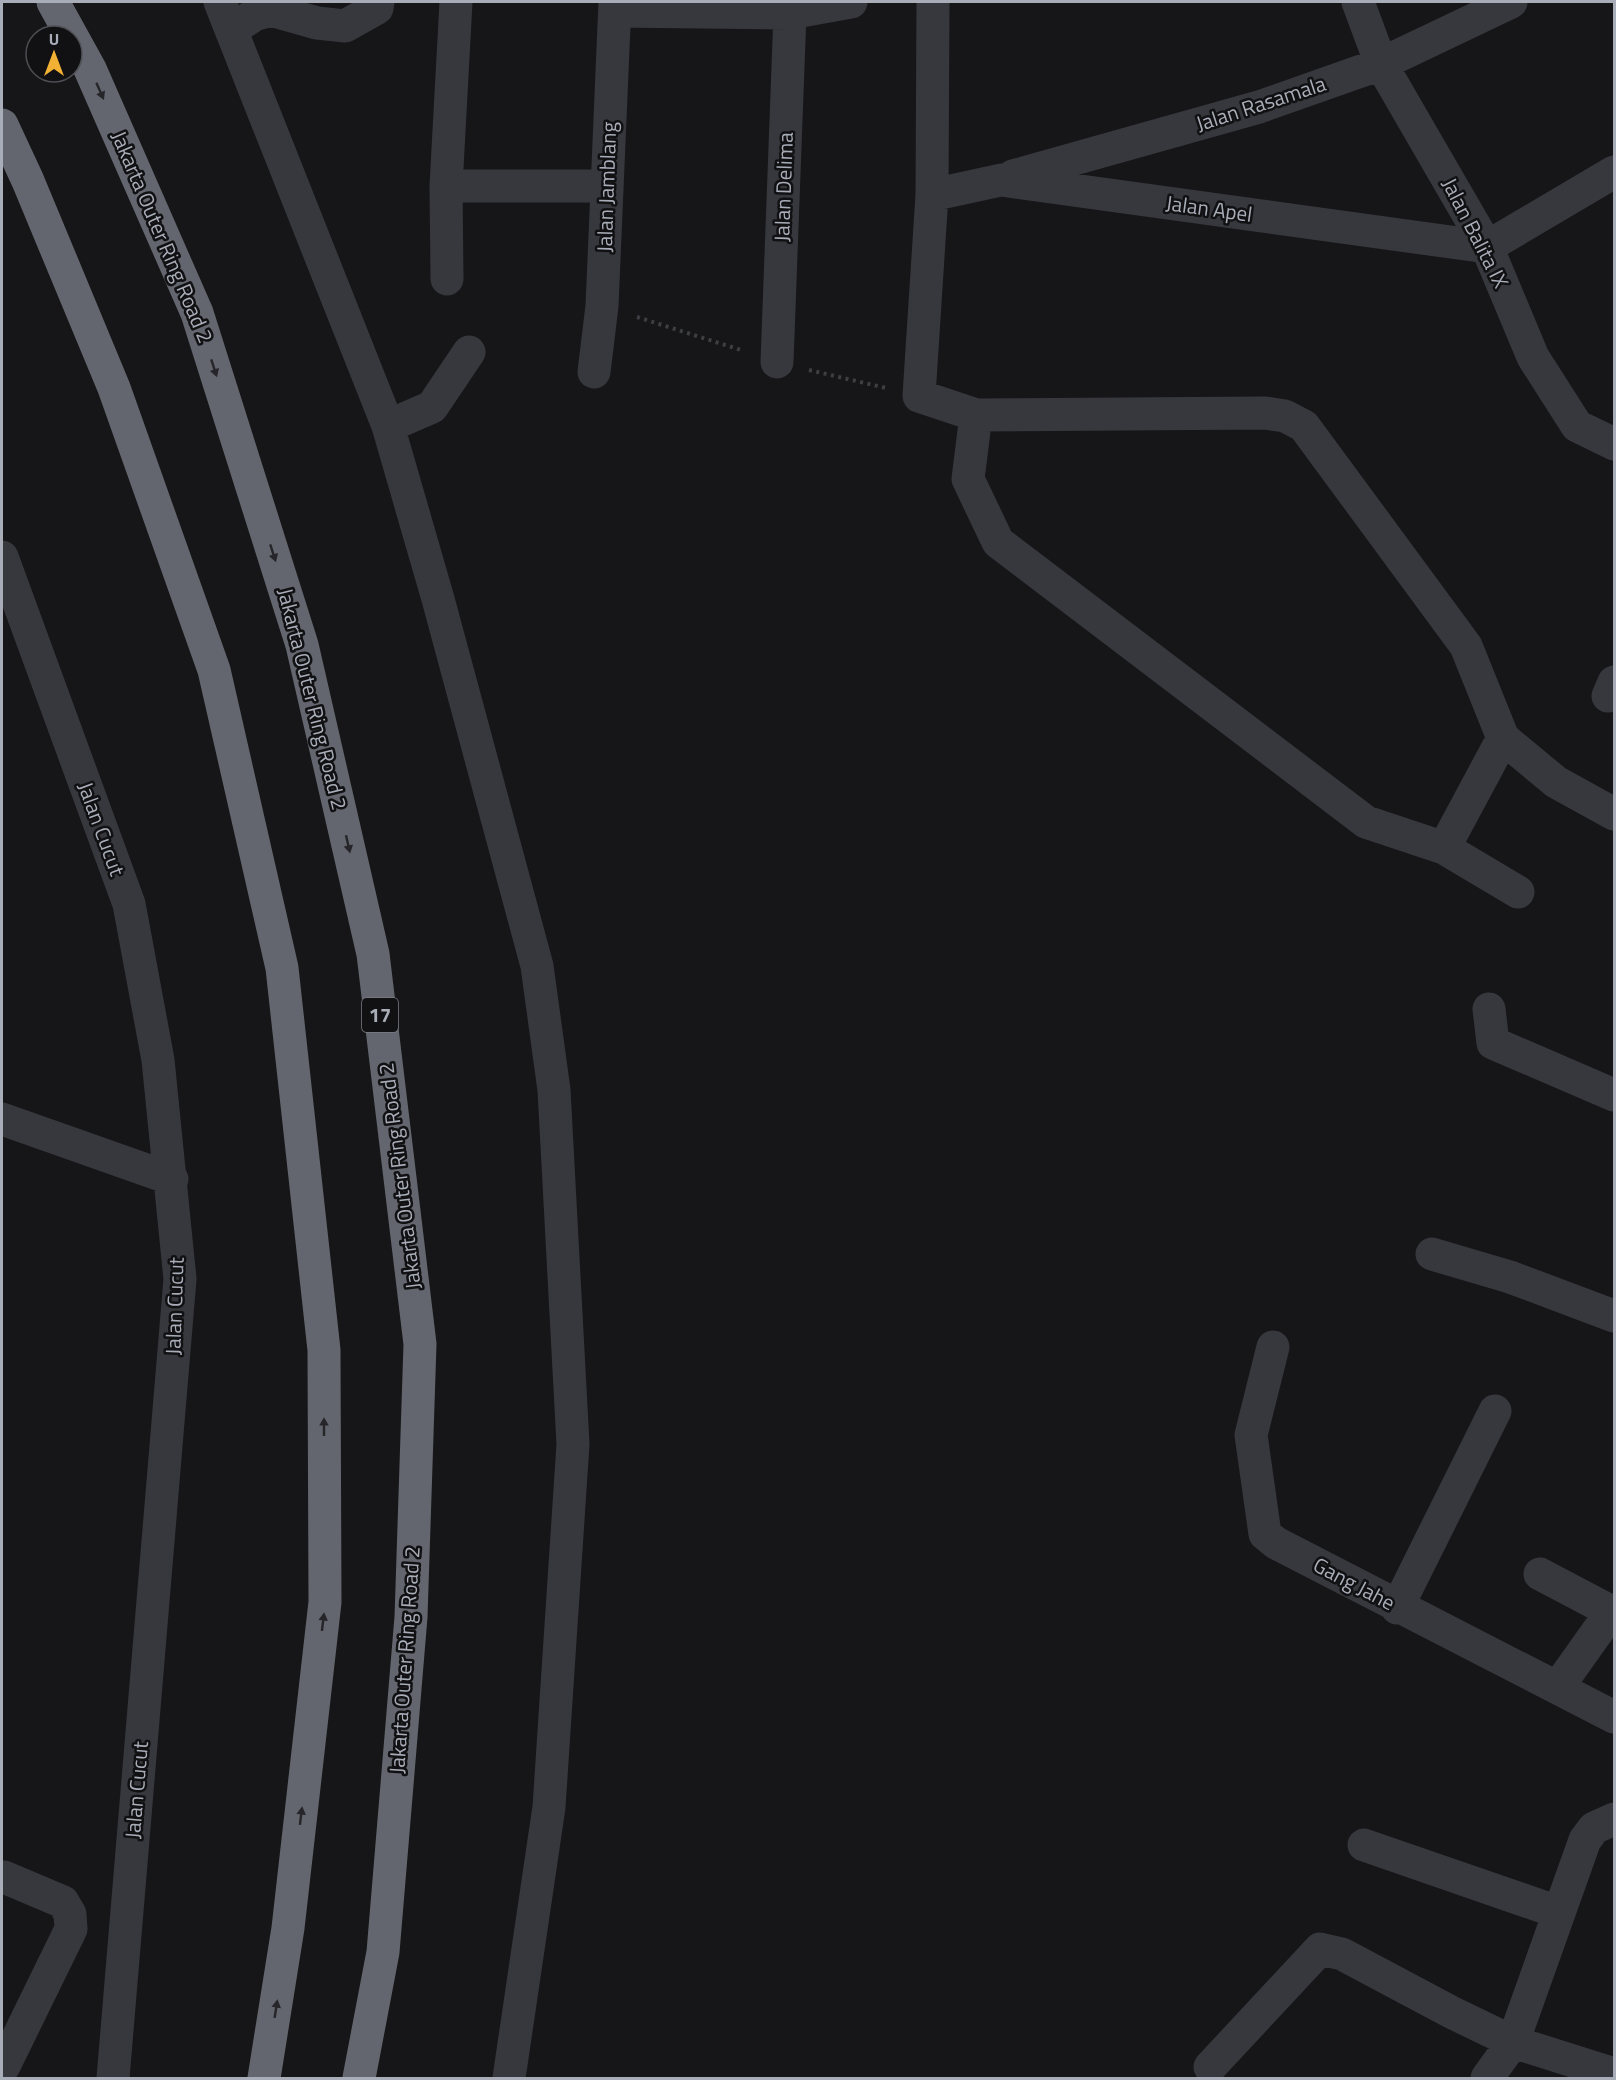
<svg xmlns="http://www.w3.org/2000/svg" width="1616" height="2080" viewBox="0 0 1616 2080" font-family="'Titillium Web',sans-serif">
	<rect width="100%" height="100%" fill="#161618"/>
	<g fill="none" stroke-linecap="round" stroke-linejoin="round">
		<!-- path -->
		<path stroke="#3d3f44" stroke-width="4" stroke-dasharray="3 4.5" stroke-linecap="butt" d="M637 317 744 351
			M809 370 886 388"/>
		<!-- minor -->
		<path stroke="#37383d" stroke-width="33" d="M220 2 388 426 438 599 537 966 554 1090 573 1444 549 1807 509 2078
			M933 2 932 195 919 396 976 415 1265 413 1285 416 1304 426 1466 646 1503 738 1556 782 1614 814
			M1358 2 1381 64 1487 247 1533 357 1577 426 1614 444
			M615 11 790 13 851 2
			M232 30 254 15 271 10 317 23 345 26 377 8 378 2
			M1013 176 1259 107 1381 64 1511 2
			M446 186H606
			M932 195 1001 180 1487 247 1614 172
			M447 279 446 186 456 2
			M777 362 790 13
			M594 372 602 306 615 2
			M976 415 968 479 998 542 1366 822 1444 848 1518 892
			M388 426 432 407 469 352
			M2 557 129 904 158 1060 180 1279 113 2078
			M1608 696 1614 682
			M1444 848 1503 738
			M1489 1009 1493 1043 1614 1095
			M2 1119 172 1179
			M1432 1254 1510 1277 1614 1316
			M1273 1347 1251 1435 1265 1534 1276 1543 1614 1717
			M1540 1574 1614 1613
			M1397 1608 1495 1411
			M1558 1687 1612 1611
			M1364 1845 1558 1912
			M4 1877 63 1902 70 1914 71 1929 4 2066
			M1210 2067 1320 1949 1342 1954 1451 2012 1513 2042 1614 2074
			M1487 2078 1513 2042 1585 1840 1594 1828 1614 1819"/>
		<!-- highway -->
		<path stroke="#63666e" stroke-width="33" d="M53 2 90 69 197 313 302 645 373 954 420 1344 411 1617 383 1952 359 2078
			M2 125 28 181 114 388 214 670 282 968 324 1350 325 1602 288 1928 264 2078"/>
	</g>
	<!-- one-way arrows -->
	<defs><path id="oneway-solid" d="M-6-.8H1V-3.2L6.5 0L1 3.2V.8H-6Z" transform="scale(1.5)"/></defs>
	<g fill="#26262a">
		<use href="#oneway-solid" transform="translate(100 91) rotate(66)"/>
		<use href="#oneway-solid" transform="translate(214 368) rotate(72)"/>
		<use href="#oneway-solid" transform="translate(273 553) rotate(72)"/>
		<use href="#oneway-solid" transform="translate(348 844) rotate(77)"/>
		<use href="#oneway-solid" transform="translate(324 1427) rotate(-90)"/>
		<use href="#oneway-solid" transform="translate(323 1622) rotate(-83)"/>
		<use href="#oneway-solid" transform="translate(301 1816) rotate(-83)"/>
		<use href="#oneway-solid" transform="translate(276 2009) rotate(-81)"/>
	</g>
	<g text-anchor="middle" stroke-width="5" stroke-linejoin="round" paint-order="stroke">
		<!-- shield labels -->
		<rect fill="#111113" stroke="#7b7e86" stroke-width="1.5" x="362" y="998" width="36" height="34" rx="4.5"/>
		<g font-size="20" font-weight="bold" fill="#a8adb8">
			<text x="380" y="1022">17</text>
		</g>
		<!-- street labels -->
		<g font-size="21" fill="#a8adb8" stroke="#111113">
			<text transform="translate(1261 104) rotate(-18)" y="7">Jalan Rasamala</text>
			<text transform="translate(607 187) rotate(-88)" y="7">Jalan Jamblang</text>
			<text transform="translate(784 187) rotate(-88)" y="7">Jalan Delima</text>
			<text transform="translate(1209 209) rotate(8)" y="7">Jalan Apel</text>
			<text transform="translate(1475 233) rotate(63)" y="7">Jalan Balita IX</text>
			<text transform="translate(162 237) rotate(67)" y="7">Jakarta Outer Ring Road 2</text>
			<text transform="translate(312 699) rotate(76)" y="7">Jakarta Outer Ring Road 2</text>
			<text transform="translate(101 829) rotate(70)" y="7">Jalan Cucut</text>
			<text transform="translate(400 1176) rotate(-97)" y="7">Jakarta Outer Ring Road 2</text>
			<text transform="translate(175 1306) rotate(-88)" y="7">Jalan Cucut</text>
			<text transform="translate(1354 1584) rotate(28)" y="7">Gang Jahe</text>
			<text transform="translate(405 1660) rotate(-86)" y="7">Jakarta Outer Ring Road 2</text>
			<text transform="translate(137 1790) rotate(-85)" y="7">Jalan Cucut</text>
		</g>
	</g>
	<!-- border -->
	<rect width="1616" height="2080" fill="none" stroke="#a8adb8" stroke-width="6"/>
	<!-- north arrow -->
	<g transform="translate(54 54)"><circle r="28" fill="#111113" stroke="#4d4f55" stroke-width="1.5"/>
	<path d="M0-4.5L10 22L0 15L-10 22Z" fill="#f2b134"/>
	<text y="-9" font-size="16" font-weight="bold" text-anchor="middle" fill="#a8adb8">U</text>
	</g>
</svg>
